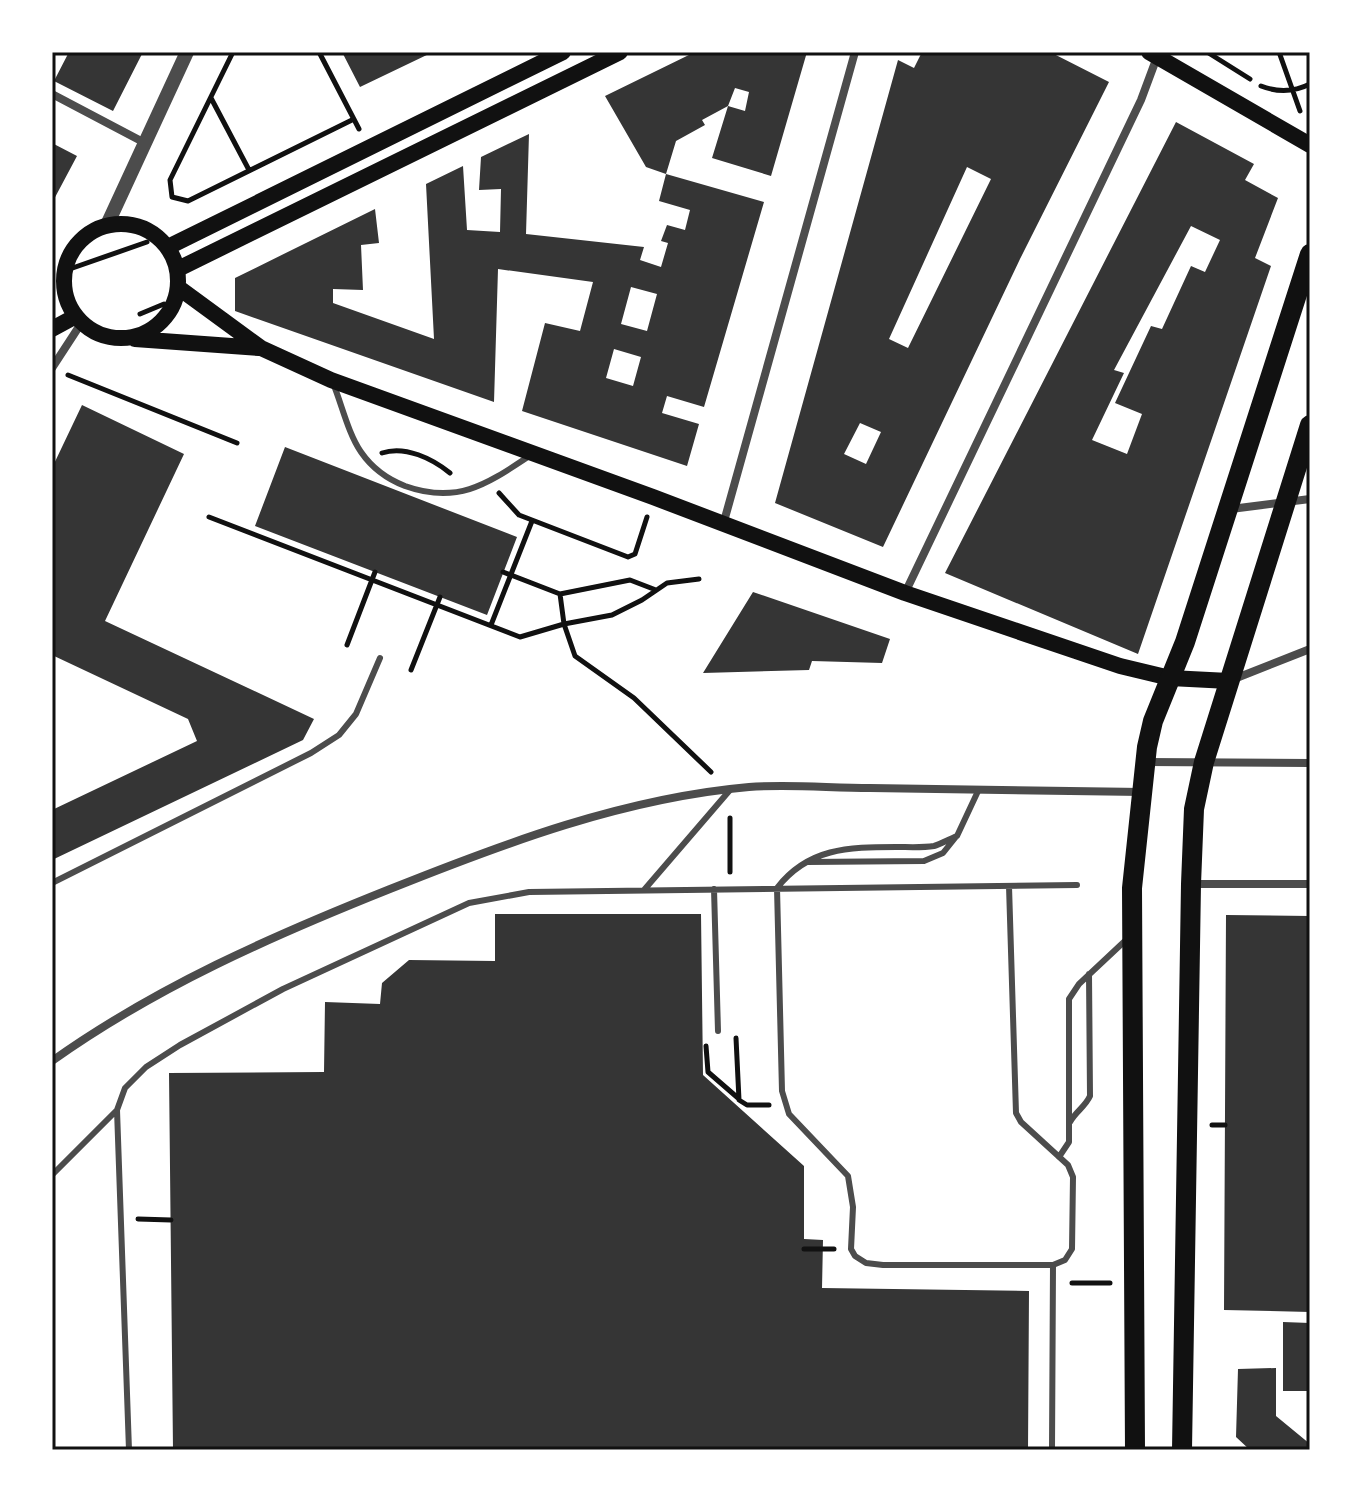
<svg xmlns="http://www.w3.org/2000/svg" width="1362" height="1502" viewBox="0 0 1362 1502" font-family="'DejaVu Sans',sans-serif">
	<rect width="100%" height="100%" fill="#fff"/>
	<!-- building -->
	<path fill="#353535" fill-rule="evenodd" d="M69 52H143L113 111 54 81Z
		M342 52H433L360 87Z
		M695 52H807L771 176 712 158 728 106 745 111 749 92 735 88 728 106 702 120 705 125 676 141 666 174 764 202 704 407 667 396 662 413 699 424 687 466 522 411 545 323 580 331 593 282 498 269 494 402 235 311V278L375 209 379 243 361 245 363 290 333 289V303L434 339 426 184 463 166 467 230 500 232 501 189 479 190 481 157 529 134 526 234 644 247 640 260 661 267 668 243 661 241 667 225 685 230 690 210 659 201 666 174 646 167 605 96ZM631 287 657 294 647 331 621 324ZM614 349 641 357 633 386 606 378Z
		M922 52H1050L1109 82 1020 259 883 547 775 503 898 60 914 68ZM967 167 991 179 908 348 889 339ZM860 423 881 432 866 464 844 454Z
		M1176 122 1254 164 1245 180 1278 198 1255 258 1271 266 1138 654 945 573ZM1191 226 1220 240 1205 272 1191 266 1162 329 1151 326 1115 403 1142 414 1127 454 1092 440 1124 373 1114 370Z
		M52 143 77 156 52 203Z
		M82 405 184 454 105 621 314 719 303 740 52 860V810L197 741 188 719 52 655V468Z
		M285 447 517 537 487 615 255 526Z
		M753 592 890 639 882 663 812 661 809 670 703 673Z
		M495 914H701L703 1075 804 1166V1239L823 1240 822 1288 1029 1291 1028 1450H173L169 1073 324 1072 325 1002 380 1004 382 983 409 960 495 961Z
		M1226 915 1310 916V1312L1224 1310Z
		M1283 1322 1310 1323V1391H1283Z
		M1276 1368V1416L1310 1444V1450H1250L1236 1437 1238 1369Z"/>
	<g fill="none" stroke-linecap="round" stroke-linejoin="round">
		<!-- path -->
		<path stroke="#111" stroke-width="5" d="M233 52 170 180 172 197 188 201 354 119
			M319 52 359 129
			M1207 52 1250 79
			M1279 52 1300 111
			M1261 86C1279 93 1294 92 1310 84
			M211 98 249 170
			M64 271 147 242
			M140 314 164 304
			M68 375 237 443
			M382 453C405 445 433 459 450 473
			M499 493 519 515 628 557 635 554 647 517
			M209 517 520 637 564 624 612 615 642 600 667 583 699 579
			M503 572 560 594 630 580 656 590
			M560 594 564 624 575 656 634 698 711 772
			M491 625 532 521
			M347 645 375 572
			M411 670 440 597
			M730 818V872
			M736 1038 739 1100 747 1105H769
			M706 1046 708 1072 738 1098
			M1212 1125H1225
			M138 1219 171 1220
			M804 1249H834
			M1072 1283H1110"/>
		<!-- service -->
		<path stroke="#4c4c4c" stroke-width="6" d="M333 383C342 405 348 433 361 452 372 468 387 479 405 486 458 505 487 484 531 455
			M979 789 957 836C949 839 941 844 934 846 922 848 908 847 896 847 848 847 808 848 777 888L782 1091 789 1114 848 1176 853 1207 851 1249 855 1256 866 1263 883 1265H1053
			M807 862 924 861 943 853 955 838
			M52 883 311 753 339 735 356 714 380 658
			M1009 886 1016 1113 1021 1122 1068 1165 1073 1177 1072 1249 1065 1260 1053 1265 1052 1450
			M714 889 718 1031
			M644 890 730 790
			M1070 1122C1076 1111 1085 1107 1090 1096L1089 974
			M1059 1157 1069 1142V999L1079 984 1127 939
			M52 1175 117 1110
			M129 1450 117 1110 125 1088 146 1067 180 1045 283 989 469 903 529 892 1077 885"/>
		<!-- minor -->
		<path stroke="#4c4c4c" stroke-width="8" d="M52 94 145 143
			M52 368 82 322
			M1231 509 1310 499
			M723 525 855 52
			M905 593 1141 100 1157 57
			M1234 679 1310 649
			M1146 762 1310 763
			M1191 884H1310
			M52 1061C156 987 272 936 390 889 505 843 624 798 749 787 789 784 830 788 870 788 960 789 1051 790 1142 792"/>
		<!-- tertiary -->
		<path stroke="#4c4c4c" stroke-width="14" d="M107 225 187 52"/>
		<!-- secondary -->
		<path stroke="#111" stroke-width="16" d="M1149 52 1310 145
			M64 281a57 57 0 1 1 114 0a57 57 0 1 1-114 0Z
			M168 247 563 52
			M178 269 620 52
			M179 288 261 348 331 380 653 497 905 593 1120 666 1170 678 1229 681
			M52 329 76 316
			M135 339 259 348"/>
		<!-- primary -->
		<path stroke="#111" stroke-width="20" d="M1135 1450 1132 888 1147 747 1153 721 1185 642 1310 254
			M1182 1450 1191 884 1194 809 1204 762 1310 425"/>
	</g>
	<!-- border -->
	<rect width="1362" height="1502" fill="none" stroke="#ffffff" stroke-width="108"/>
	<rect x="54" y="54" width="1254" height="1394" fill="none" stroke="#111" stroke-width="3"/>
</svg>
